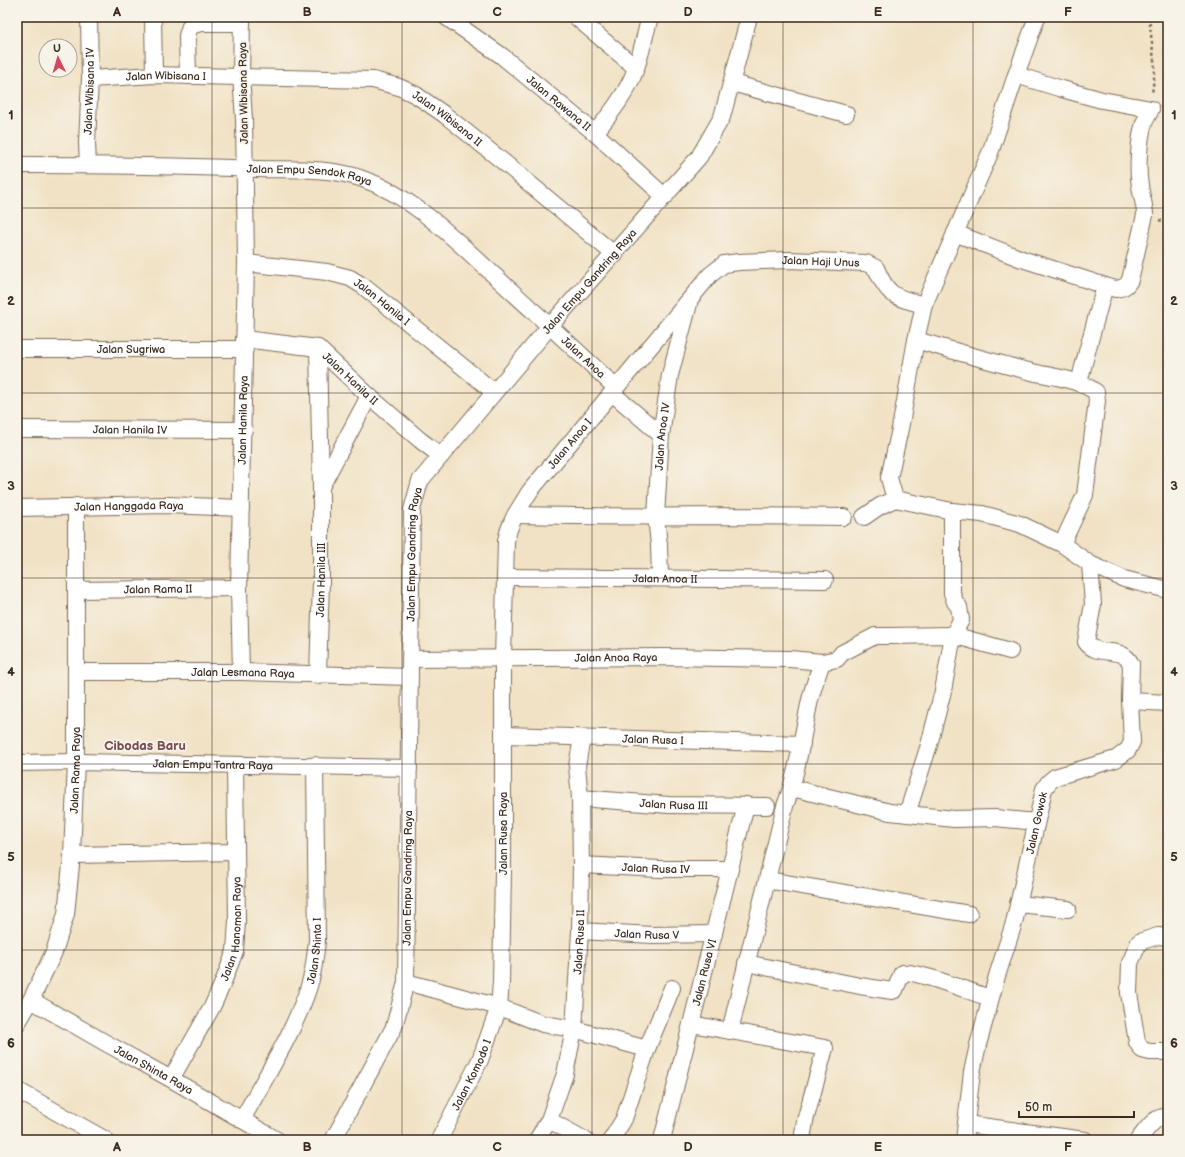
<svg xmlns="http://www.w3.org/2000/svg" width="1185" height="1157" viewBox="0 0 1185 1157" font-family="'Balsamiq Sans',sans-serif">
	<rect width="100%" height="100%" fill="#f7f3e8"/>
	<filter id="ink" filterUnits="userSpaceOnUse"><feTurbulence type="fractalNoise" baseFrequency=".025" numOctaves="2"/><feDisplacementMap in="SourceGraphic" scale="8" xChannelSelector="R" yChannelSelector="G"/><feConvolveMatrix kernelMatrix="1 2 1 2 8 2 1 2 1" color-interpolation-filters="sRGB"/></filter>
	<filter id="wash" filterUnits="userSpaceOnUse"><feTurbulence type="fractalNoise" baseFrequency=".012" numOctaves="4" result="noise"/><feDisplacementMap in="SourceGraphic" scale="16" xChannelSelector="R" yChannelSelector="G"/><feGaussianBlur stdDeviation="0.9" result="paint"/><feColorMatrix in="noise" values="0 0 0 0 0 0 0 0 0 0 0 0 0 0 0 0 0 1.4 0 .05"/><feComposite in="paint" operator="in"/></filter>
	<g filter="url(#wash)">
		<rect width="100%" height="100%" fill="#f1e2c5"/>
	</g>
	<g filter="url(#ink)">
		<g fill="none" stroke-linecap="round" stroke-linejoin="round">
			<!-- minor casing -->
			<g stroke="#7b6a58" stroke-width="18">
				<g id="minor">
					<path d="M153 17 154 75"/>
					<path id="s1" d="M446 17 502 56 595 133 665 197"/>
					<path d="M576 17 636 68"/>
					<path d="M1037 17 1016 75 990 153 924 305 916 340 900 429 889 478 895 499 952 511 982 514 1020 524 1062 544 1090 564 1124 579 1168 590"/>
					<path d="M188 76 187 36 190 26 201 23H242"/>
					<path id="s2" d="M90 79 154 75 373 80 399 87 416 95 445 115 506 164 615 255"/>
					<path d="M732 83 846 114"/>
					<path d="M595 133C611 113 628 92 636 68 642 51 645 34 650 17"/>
					<path id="s3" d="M17 165C97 165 178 166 258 169 292 170 328 167 360 178 414 196 455 240 496 277 536 314 577 350 616 388"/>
					<path id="s4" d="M88 165 87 143 90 79 89 17"/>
					<path d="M955 233 1022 259 1115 289C1123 288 1126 287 1130 280L1145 215C1145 204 1141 196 1140 185 1137 169 1139 139 1144 123 1146 118 1149 114 1151 109L1102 100 1062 89 1016 75"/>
					<path id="s5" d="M246 263 327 272 350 278 363 286 494 392"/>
					<path id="s6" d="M244 339 318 348 369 396 420 440 441 456"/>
					<path d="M916 340C954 351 993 362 1032 372 1053 377 1078 379 1096 392L1097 401 1085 495 1062 544"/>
					<path id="s7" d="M17 349H245"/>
					<path d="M1079 383C1087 350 1096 319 1105 286"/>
					<path d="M612 393 661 435"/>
					<path id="s8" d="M17 429 244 430"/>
					<path d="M322 485 369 396"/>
					<path id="s9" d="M17 508 167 505 241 508"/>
					<path d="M515 515C624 518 734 515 844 517"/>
					<path d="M864 517 880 506 895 499"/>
					<path id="s10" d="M505 577 825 580"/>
					<path id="s11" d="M660 577 659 545 656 516 661 435 670 375 689 304"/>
					<path id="s12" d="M76 590 239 588"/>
					<path id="s13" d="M410 659 664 657 790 659 822 662 837 659 842 653 875 636H888L953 635 1010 651"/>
					<path id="s14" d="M76 672H241L410 677"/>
					<path id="s15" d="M241 672 239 588 246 263 244 119 241 76 242 17"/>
					<path id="s16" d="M318 675 321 582V486L318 348"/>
					<path d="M1130 701 1168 703"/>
					<path id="s17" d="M504 735 802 744"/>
					<path id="s18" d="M17 763 76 762 409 768"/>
					<path d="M792 788 890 812 954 819 995 818 1036 822"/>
					<path id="s19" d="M580 798 669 805 767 806"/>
					<path d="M907 814 929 745 943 691 953 635 961 620 959 607 955 602 952 593V511"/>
					<path d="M72 855 236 852"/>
					<path id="s20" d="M581 865 660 869H730"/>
					<path d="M767 880 969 914"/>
					<path d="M1018 904 1068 909"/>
					<path id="s21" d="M580 931 652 935 714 934"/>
					<path d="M1168 937 1158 936 1139 942 1130 963 1129 993 1137 1042 1142 1050 1150 1052H1168"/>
					<path d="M746 963 860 986 892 991 895 990 902 973C913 969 976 994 990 998"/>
					<path d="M406 982 499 1007 543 1024 574 1029 647 1049"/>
					<path id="s22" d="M31 1000 104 1042 171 1079 277 1140"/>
					<path id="s23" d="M17 1024 31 1000 54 952 66 914 72 855 76 762V506"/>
					<path d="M691 1024 825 1048 805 1121 802 1140"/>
					<path d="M730 1031 785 806C798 772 802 736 810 700 813 687 818 674 822 662"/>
					<path id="s24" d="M171 1079 212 1007 222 985 235 951 237 921 235 765"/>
					<path d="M17 1090 106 1140"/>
					<path id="s25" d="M242 1120C265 1077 294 1033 309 986 314 972 315 956 317 941L315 765"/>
					<path d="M549 1120 585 1140"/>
					<path d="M966 1124 1085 1140"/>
					<path id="s26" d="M333 1140 394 1027 406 982 412 510 420 481 550 326 699 157 722 117 749 17"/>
					<path id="s27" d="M439 1140 480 1060 499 1007 501 982 503 872V659L506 541C510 520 519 509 530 491L710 275 724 264 739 262 788 260 866 263 876 268C888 297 895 297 924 305"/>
					<path id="s28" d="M537 1140 549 1120 565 1074 574 1029 580 931 581 865 580 798 577 766 582 738"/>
					<path d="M611 1140 624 1119 647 1049 672 988"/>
					<path id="s29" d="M662 1140 746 805"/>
					<path id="s30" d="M964 1140 972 1072 978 1045 997 976 1014 923 1044 789 1049 782 1055 777 1116 759 1128 750 1132 742 1130 701 1131 664C1122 644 1098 659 1086 642L1093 604 1090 564"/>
					<path d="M1138 1140C1146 1131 1154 1115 1168 1117"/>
				</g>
			</g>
			<!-- path -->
			<path stroke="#7b6a58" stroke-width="2.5" stroke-dasharray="3 3" stroke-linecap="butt" d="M1149 17 1155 69 1152 94
				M1159 220 1168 223"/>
			<!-- minor -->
			<use href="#minor" stroke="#fff" stroke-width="16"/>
		</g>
	</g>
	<!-- grid -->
	<path fill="none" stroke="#3b2a1e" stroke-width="1" stroke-opacity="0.55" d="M212 17V1140M402 17V1140M592 17V1140M783 17V1140M973 17V1140M17 208H1168M17 393H1168M17 578H1168M17 764H1168M17 950H1168"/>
	<g text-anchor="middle" stroke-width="3.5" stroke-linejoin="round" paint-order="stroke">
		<!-- street labels -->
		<g font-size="11" fill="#3b2a1e" stroke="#f7f3e8">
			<text dy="4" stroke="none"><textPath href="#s2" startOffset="76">Jalan Wibisana I</textPath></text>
			<text dy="4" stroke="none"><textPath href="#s4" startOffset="74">Jalan Wibisana IV</textPath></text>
			<text transform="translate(243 93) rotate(-91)" y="4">Jalan Wibisana Raya</text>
			<text dy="4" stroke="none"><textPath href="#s1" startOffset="142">Jalan Rawana II</textPath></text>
			<text dy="4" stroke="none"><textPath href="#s2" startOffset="368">Jalan Wibisana II</textPath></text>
			<text dy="4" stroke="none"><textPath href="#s3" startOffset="293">Jalan Empu Sendok Raya</textPath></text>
			<text dy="4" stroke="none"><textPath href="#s27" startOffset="1064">Jalan Haji Unus</textPath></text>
			<text dy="4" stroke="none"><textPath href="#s26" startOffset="939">Jalan Empu Gandring Raya</textPath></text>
			<text dy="4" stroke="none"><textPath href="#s5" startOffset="145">Jalan Hanila I</textPath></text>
			<text dy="4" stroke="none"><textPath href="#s7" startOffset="114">Jalan Sugriwa</textPath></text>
			<text dy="4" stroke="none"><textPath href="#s3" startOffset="632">Jalan Anoa</textPath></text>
			<text dy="4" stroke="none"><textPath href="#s6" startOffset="119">Jalan Hanila II</textPath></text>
			<text dy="4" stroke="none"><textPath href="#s15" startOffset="252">Jalan Hanila Raya</textPath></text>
			<text dy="4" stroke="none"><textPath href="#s8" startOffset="113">Jalan Hanila IV</textPath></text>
			<text dy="4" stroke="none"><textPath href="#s11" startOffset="141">Jalan Anoa IV</textPath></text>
			<text dy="4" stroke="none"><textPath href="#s27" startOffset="730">Jalan Anoa I</textPath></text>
			<text dy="4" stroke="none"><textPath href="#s9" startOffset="112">Jalan Hanggada Raya</textPath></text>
			<text dy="4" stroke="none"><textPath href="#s26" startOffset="603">Jalan Empu Gandring Raya</textPath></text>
			<text dy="4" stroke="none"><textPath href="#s10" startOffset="160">Jalan Anoa II</textPath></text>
			<text dy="4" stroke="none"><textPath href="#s16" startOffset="95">Jalan Hanila III</textPath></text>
			<text dy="4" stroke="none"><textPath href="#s12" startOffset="82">Jalan Rama II</textPath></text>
			<text dy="4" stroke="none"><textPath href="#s13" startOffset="206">Jalan Anoa Raya</textPath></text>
			<text dy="4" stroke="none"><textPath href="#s14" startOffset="167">Jalan Lesmana Raya</textPath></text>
			<text dy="4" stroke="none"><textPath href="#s17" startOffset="149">Jalan Rusa I</textPath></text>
			<text dy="4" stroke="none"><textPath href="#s18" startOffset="196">Jalan Empu Tantra Raya</textPath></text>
			<text dy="4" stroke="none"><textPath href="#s23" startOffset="265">Jalan Rama Raya</textPath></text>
			<text dy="4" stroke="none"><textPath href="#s19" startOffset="94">Jalan Rusa III</textPath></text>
			<text dy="4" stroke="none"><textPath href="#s30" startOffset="326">Jalan Gowok</textPath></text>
			<text dy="4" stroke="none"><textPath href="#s27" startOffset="320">Jalan Rusa Raya</textPath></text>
			<text dy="4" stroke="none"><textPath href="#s20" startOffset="75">Jalan Rusa IV</textPath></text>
			<text dy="4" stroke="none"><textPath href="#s26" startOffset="279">Jalan Empu Gandring Raya</textPath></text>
			<text dy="4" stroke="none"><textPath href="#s24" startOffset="165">Jalan Hanoman Raya</textPath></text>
			<text dy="4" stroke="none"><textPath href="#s21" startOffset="67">Jalan Rusa V</textPath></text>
			<text dy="4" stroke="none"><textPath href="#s28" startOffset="205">Jalan Rusa II</textPath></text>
			<text dy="4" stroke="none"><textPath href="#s25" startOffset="186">Jalan Shinta I</textPath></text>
			<text dy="4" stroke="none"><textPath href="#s29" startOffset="173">Jalan Rusa VI</textPath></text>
			<text dy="4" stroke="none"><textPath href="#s22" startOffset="141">Jalan Shinta Raya</textPath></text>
			<text dy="4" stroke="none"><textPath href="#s27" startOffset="73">Jalan Komodo I</textPath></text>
		</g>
		<!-- quarter labels -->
		<g font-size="13" font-weight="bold" fill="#774f54" stroke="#f7f3e8">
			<text x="145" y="750">Cibodas Baru</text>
		</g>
	</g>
	<!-- margin -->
	<rect width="1185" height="1157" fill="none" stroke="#f7f3e8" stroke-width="44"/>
	<!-- north arrow -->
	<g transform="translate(58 58) rotate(355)"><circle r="19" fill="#f7f3e8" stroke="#aca397"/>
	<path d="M0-3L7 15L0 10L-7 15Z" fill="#d1495b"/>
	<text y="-6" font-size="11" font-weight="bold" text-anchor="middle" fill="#3b2a1e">U</text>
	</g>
	<!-- scale -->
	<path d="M1019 1111v6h115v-6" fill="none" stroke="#3b2a1e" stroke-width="2"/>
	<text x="1025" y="1111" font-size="12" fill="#3b2a1e" stroke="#f7f3e8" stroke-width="3" paint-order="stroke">50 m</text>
	<rect x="22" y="22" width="1141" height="1113" fill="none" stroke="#3b2a1e" stroke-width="1.5"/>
	<g font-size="13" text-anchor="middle" font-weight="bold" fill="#3b2a1e">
		<text x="117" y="16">A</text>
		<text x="307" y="16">B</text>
		<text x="497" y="16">C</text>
		<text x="688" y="16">D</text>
		<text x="878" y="16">E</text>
		<text x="1068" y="16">F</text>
		<text x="11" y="119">1</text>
		<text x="1174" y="119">1</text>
		<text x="11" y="305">2</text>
		<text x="1174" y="305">2</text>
		<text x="11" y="490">3</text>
		<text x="1174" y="490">3</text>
		<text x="11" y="676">4</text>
		<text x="1174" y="676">4</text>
		<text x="11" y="861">5</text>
		<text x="1174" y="861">5</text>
		<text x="11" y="1047">6</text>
		<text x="1174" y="1047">6</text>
		<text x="117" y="1151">A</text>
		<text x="307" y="1151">B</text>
		<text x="497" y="1151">C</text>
		<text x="688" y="1151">D</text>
		<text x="878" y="1151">E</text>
		<text x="1068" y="1151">F</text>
	</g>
</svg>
